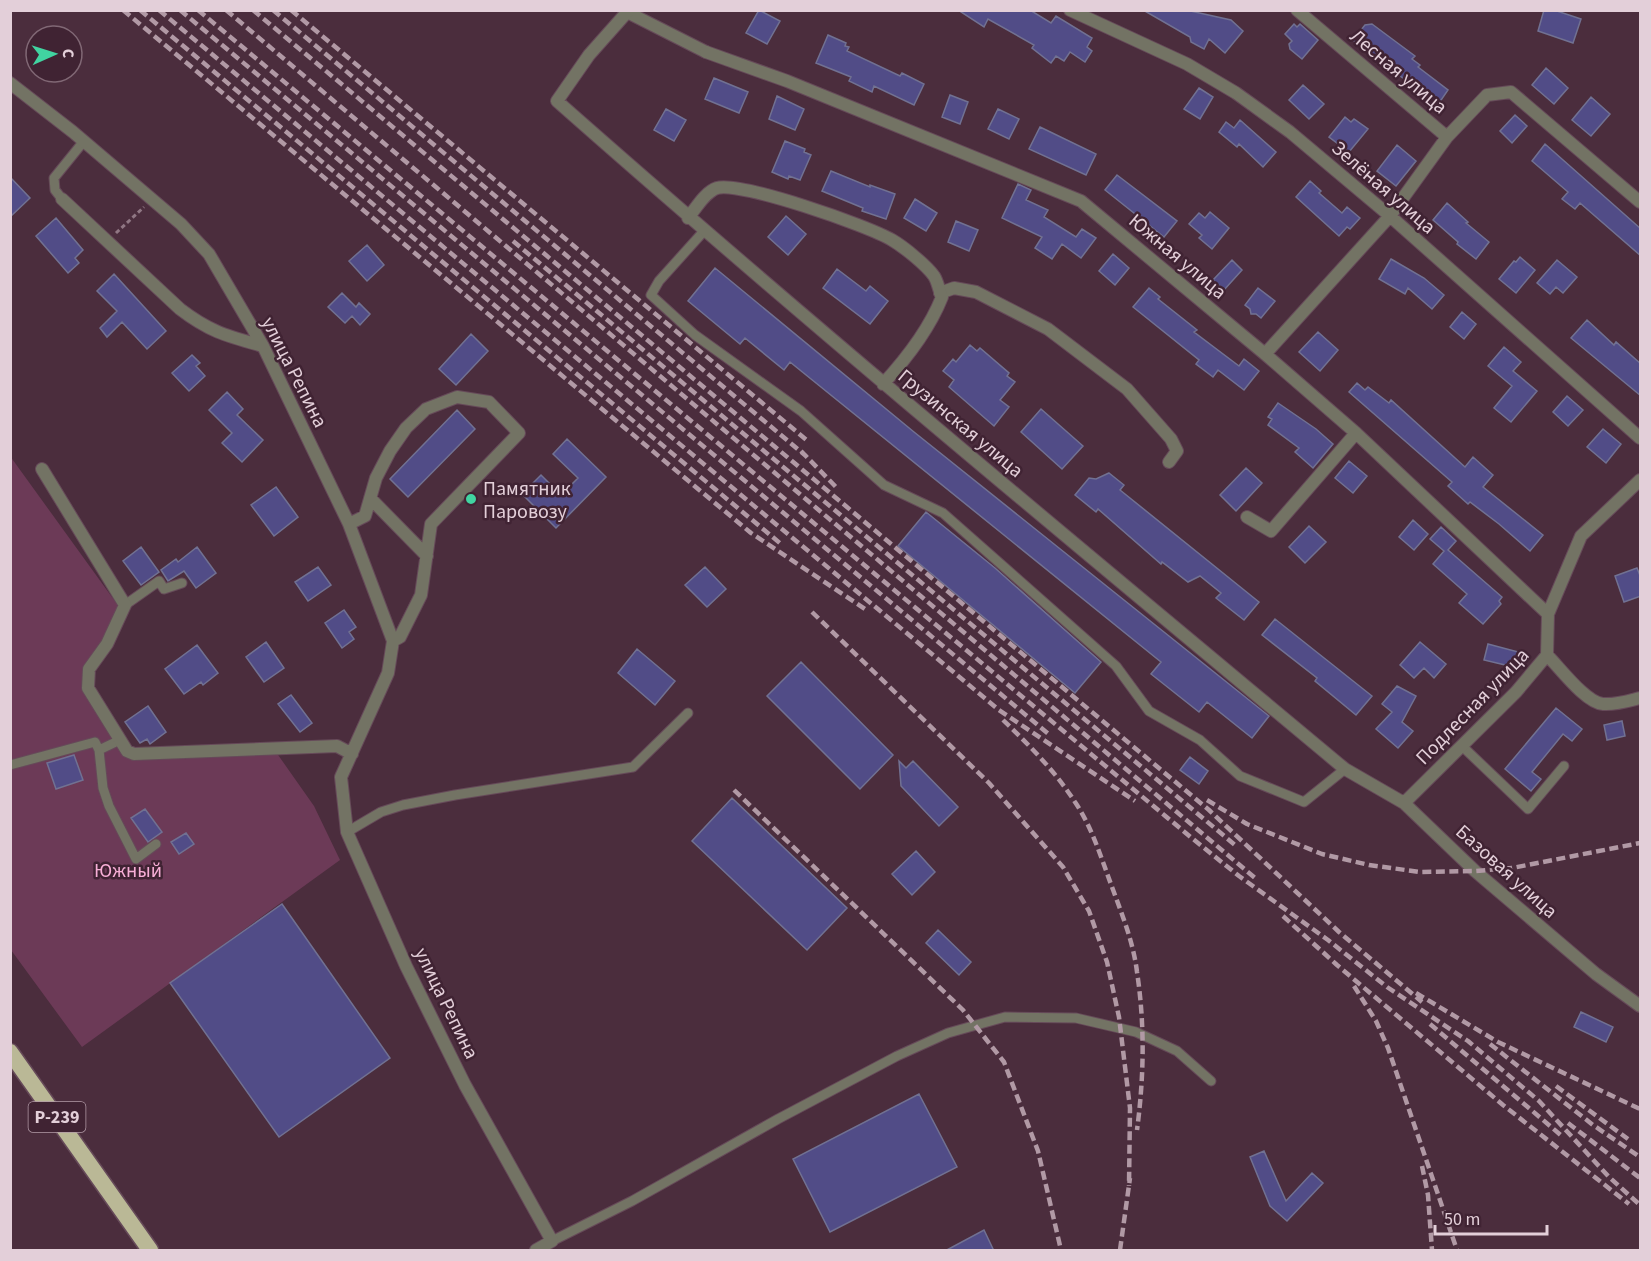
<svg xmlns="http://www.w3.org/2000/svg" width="1651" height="1261" viewBox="0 0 1651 1261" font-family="'Source Sans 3',sans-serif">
	<rect width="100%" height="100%" fill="#4b2d3d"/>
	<!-- green -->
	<path fill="#6c3a57" d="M10 456 122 611 89 669 88 688 127 751 276 752 314 806 340 860 82 1047 11 950Z"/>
	<!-- building -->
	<path fill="#514c87" stroke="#717192" stroke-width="1.5" d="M759 10 780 21 767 44 746 33Z
		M958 10H1030L1051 23 1056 16 1092 38 1087 47 1092 51 1085 62 1070 52 1064 61 1056 56 1051 63 1032 48 1034 45 988 19 984 27Z
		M1143 10H1186L1231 20 1243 31 1225 53 1209 39 1204 49 1191 42 1190 37Z
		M1544 10H1554L1581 19 1573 43 1538 31Z
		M1294 24 1297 27 1300 24 1318 40 1302 59 1290 49 1289 44 1292 41 1285 34Z
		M1372 24 1415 56 1412 59 1420 65 1418 67 1448 90 1435 109 1418 96 1421 92 1353 40 1365 25Z
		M828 35 846 43 845 46 849 47 847 51 900 76 902 73 924 84 914 105 874 86 872 92 849 81 851 77 816 63Z
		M1546 68 1568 88 1554 104 1532 85Z
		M714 78 748 92 739 113 705 99Z
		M1303 85 1324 104 1309 119 1289 100Z
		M1199 88 1213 97 1200 119 1184 109Z
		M950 95 968 102 960 124 942 117Z
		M777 96 804 109 795 130 769 119Z
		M1591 97 1610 114 1591 136 1572 120Z
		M666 109 686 120 674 141 654 130Z
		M998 109 1019 119 1009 139 988 129Z
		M1515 115 1527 126 1512 143 1500 131Z
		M1345 117 1351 122 1354 119 1368 129 1349 152 1329 137Z
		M1240 120 1276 152 1263 167 1239 144 1237 147 1219 132 1226 122 1234 128Z
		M1040 127 1096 154 1086 175 1029 149Z
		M785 141 805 149 804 152 811 155 800 180 789 176 788 179 772 172Z
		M1545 144 1641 229V256L1580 203 1575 209 1562 199 1568 192 1532 161Z
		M1397 145 1416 161 1396 186 1377 171Z
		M831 171 870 187V185L895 194 886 219 862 211 863 208 822 191Z
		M1117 175 1177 221 1164 237 1105 190Z
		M10 177 30 198 10 217Z
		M1310 181 1321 191 1319 193 1342 213 1347 207 1360 218 1350 229 1347 227 1339 236 1296 197Z
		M1018 184 1031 190 1026 200 1048 210 1044 217 1076 237 1082 229 1096 238 1081 258 1062 244 1052 259 1035 248 1042 237 1002 218Z
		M915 199 937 213 926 231 904 218Z
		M1447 203 1468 222 1466 223 1489 242 1476 259 1457 244 1458 242 1433 220Z
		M1210 212 1229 228 1212 249 1199 238 1202 235 1189 224 1199 213 1205 218Z
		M786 216 806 234 788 255 768 237Z
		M56 218 83 250 75 258 79 263 68 273 36 236Z
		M956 221 978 230 969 251 948 242Z
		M367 245 384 265 367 281 349 261Z
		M1113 254 1129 268 1115 285 1099 271Z
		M1520 257 1535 270 1516 293 1499 279 1514 261 1516 262Z
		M1391 259 1424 278 1444 295 1432 309 1408 288 1405 294 1379 279Z
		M1232 260 1242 270 1224 290 1213 280Z
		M1557 260 1577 277 1563 293 1556 287 1550 294 1537 283Z
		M715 268 914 432 1269 716 1252 738 1207 702 1199 712 1151 674 1161 662 790 362 784 370 745 338 740 344 688 301Z
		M837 269 866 291 870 286 888 301 870 324 823 288Z
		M114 274 166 331 147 349 122 322 107 337 100 328 117 311 97 291Z
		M1149 288 1160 297 1158 299 1197 330 1194 332 1239 366 1244 359 1259 371 1244 390 1218 370 1213 377 1196 364 1199 360 1133 307Z
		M1258 288 1275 301 1261 318 1256 314H1251L1250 309 1245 305Z
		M342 293 356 307 359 303 370 314 360 325 352 316 345 323 328 307Z
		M1462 312 1476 324 1464 339 1450 327Z
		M1587 320 1614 345 1616 342 1641 364V396L1571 338Z
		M1318 332 1338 350 1320 371 1299 352Z
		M471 334 488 351 456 385 439 369Z
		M970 345 977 351 980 348 1009 373 1007 376 1015 382 1000 400 1009 407 994 426 949 387 954 380 943 371 953 359 956 362Z
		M1504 347 1521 362 1513 371 1537 391 1511 422 1494 408 1512 386 1488 366Z
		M192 355 200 363 196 366 205 376 189 391 172 373Z
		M1357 383 1365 390 1368 387 1389 403 1391 400 1465 467 1473 457 1493 475 1483 487 1543 535 1530 551 1499 524 1470 502 1468 504 1448 486 1452 482 1349 392Z
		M227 392 243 409 237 415 263 440 242 462 222 443 232 433 209 410Z
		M1567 396 1583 410 1568 426 1553 412Z
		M1278 403 1316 429 1333 444 1313 468 1295 452 1299 448 1268 425 1272 419 1268 417Z
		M1041 409 1083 446 1062 469 1021 432Z
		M457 410 475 429 408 497 390 479Z
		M1603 429 1621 444 1606 463 1587 447Z
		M567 439 606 477 556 528 522 494 541 475 561 495 578 478 553 454Z
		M1349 461 1367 476 1353 493 1335 478Z
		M1246 468 1262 483 1236 511 1220 495Z
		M1109 473 1124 485 1120 490 1259 602 1244 620 1216 598 1221 593 1200 576 1188 582 1162 562 1161 564 1098 509 1096 512 1075 495 1089 478 1096 479Z
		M276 487 298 517 274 536 251 505Z
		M926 512 995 568 1101 662 1075 693 898 546Z
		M1413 520 1428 534 1414 550 1399 537Z
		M1309 526 1326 542 1305 563 1289 547Z
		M1441 527 1456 541 1448 550 1502 597 1499 601 1501 604 1483 624 1459 603 1467 594 1433 564 1444 551 1430 539Z
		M141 547 159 572 141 585 123 561Z
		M197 547 216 573 196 588 184 571 168 581 161 570 176 559 178 562Z
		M318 567 331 585 308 601 295 582Z
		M705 567 726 589 707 607 685 585Z
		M1637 568 1641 578V596L1624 602 1615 576Z
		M344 610 356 627 349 632 354 639 342 648 325 623Z
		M1275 619 1372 696 1356 715 1315 681 1317 678 1262 635Z
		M266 642 284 668 264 682 246 657Z
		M1420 642 1446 664 1434 678 1424 668 1414 678 1400 665Z
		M1488 644 1522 653 1518 668 1484 660Z
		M197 645 218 673 203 685 201 682 184 694 165 669Z
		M637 649 675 681 655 705 618 673Z
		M801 662 893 755 860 789 767 696Z
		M1397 686 1416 696 1402 722 1413 731 1398 748 1376 729 1392 712 1382 704Z
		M291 695 312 723 300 732 278 704Z
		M148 706 166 732 150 744 147 739 140 743 125 722Z
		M1556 708 1582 729 1572 741 1563 734 1532 772 1541 779 1531 791 1505 769Z
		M1622 721 1625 736 1607 740 1604 725Z
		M74 755 83 780 56 789 47 763Z
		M1190 757 1208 771 1199 784 1180 770Z
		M899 761 906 768 913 761 958 807 939 826 901 786Z
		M732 798 847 908 807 950 692 841Z
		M145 809 162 832 148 842 131 818Z
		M186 833 194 844 179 854 171 842Z
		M916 851 935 872 912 895 892 874Z
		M282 904 390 1058 279 1137 170 983Z
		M938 930 971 962 959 975 926 943Z
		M1581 1012 1613 1027 1606 1042 1574 1027Z
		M919 1094 957 1167 830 1232 793 1159Z
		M1264 1151 1286 1201 1312 1173 1323 1183 1287 1221 1270 1206 1250 1157Z
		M984 1230 994 1251H945Z"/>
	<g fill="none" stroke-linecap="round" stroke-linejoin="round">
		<!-- service casing -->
		<g stroke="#664a59" stroke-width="11">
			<path id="service" d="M62 199 55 190 54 178 84 141
				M704 231 659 281 651 295 695 335 801 411 884 485 943 513 1116 666 1149 711 1200 740 1240 776 1304 802 1345 769
				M125 605 159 581 164 589 182 583
				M1462 746 1528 809 1564 766
				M99 750 103 788 109 806 136 859 156 844
				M10 765 95 742 99 750 120 740
				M347 832 381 812 403 805 455 795 633 767 688 713
				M552 1241 632 1201 778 1119 897 1056 948 1033 1005 1017 1076 1018 1136 1032 1177 1051 1211 1081"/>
		</g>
		<!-- pedestrian casing -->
		<g stroke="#664a59" stroke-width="14">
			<path id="pedestrian" d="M627 12 706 52
				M940 293 954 288 976 292 1048 329 1127 389 1171 439 1177 451 1169 462"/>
		</g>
		<!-- minor casing -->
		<g stroke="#664a59" stroke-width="14">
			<path id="minor" d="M629 10 589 55 557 101C815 329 1080 548 1345 769L1404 803 1475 871 1596 974 1640 1006
				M1070 10 1187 64 1236 93 1290 132 1390 216 1640 438
				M1297 10 1447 137
				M706 52 787 81 1081 201 1265 354 1356 433 1548 614
				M10 83 73 132 181 224 209 254 263 346 349 524 393 641 388 673 341 777 347 832 406 966 465 1085 552 1241 536 1250
				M62 199 180 309C210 332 227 336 263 346
				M688 218C696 208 705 192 717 188 740 181 869 226 892 240 904 247 926 265 934 276 938 282 939 291 942 297 929 330 907 358 883 384
				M1265 354 1390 216 1447 137 1487 95 1511 92 1640 202
				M42 469 125 605 107 644 89 669 88 688 127 751 134 754 337 746 352 754
				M370 498 427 556
				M1247 517 1271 531 1356 433
				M349 524 365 516 376 478 390 451 406 428 426 409 457 397 489 402 519 433 431 524 421 595 400 637 393 641
				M1547 655C1560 668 1586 703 1603 704 1616 705 1628 701 1640 698
				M1404 803 1516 692 1547 655 1548 614 1581 536 1640 480"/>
		</g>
		<!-- trunk casing -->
		<g stroke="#664a59" stroke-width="19">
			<path id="trunk" d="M10 1052 150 1250"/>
		</g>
		<!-- path -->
		<path stroke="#907784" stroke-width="3" stroke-dasharray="4.5 3" stroke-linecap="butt" d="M116 233 144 207"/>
		<!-- service -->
		<use href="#service" stroke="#737364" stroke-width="9"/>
		<!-- pedestrian -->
		<use href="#pedestrian" stroke="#737364" stroke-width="12"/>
		<!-- minor -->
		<use href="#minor" stroke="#737364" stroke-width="12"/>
		<!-- trunk -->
		<use href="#trunk" stroke="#bab896" stroke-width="16"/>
		<!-- rail -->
		<path stroke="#b199a5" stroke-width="4.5" stroke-dasharray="9 4.5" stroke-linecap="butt" d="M123 10 751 533 865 609
			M140 10 781 544
			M159 10 999 710 1135 801
			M180 10 1051 736
			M198 10 1193 839 1239 876 1328 940 1387 987 1468 1041 1539 1101 1609 1177 1640 1205
			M226 10 1255 878
			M253 10 1209 810 1339 932 1422 1002
			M273 10 806 456
			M291 10 809 442
			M513 241 1235 845
			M801 451 836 487
			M812 612 989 783 1063 867 1089 911 1107 962 1119 1017 1130 1108 1129 1186
			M1003 720C1029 745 1055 771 1075 802 1090 824 1099 851 1108 876 1119 907 1133 939 1137 972 1145 1025 1144 1077 1137 1130
			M734 790 963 1010 1004 1062 1038 1151 1061 1250
			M1207 800 1247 824 1322 854 1369 865 1420 872 1475 871 1512 868 1640 843
			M1283 916 1337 965 1503 1105 1629 1204
			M1354 986 1376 1021 1388 1048 1457 1250
			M1416 993 1498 1042 1640 1109
			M1430 1024 1563 1137
			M1490 1044 1593 1125 1640 1157
			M1556 1086 1628 1139
			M1568 1123 1640 1178
			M1422 1166 1428 1195 1432 1250
			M1120 1250 1130 1178"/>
	</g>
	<!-- markers -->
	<circle fill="#41d4a1" stroke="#402333" stroke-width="2" cx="471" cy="499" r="6"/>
	<g text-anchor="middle" stroke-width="5" stroke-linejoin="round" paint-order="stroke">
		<!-- shield labels -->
		<rect fill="#402333" stroke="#b29ba7" stroke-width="1.5" x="28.5" y="1102" width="57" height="30" rx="4.5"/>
		<g font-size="18" font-weight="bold" fill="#e3cfd9">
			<text x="57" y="1123">Р-239</text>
		</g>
		<!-- street labels -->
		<g font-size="20" fill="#e3cfd9" stroke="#402333">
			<text transform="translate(1399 71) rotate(40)" y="7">Лесная улица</text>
			<text transform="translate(1384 187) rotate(41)" y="7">Зелёная улица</text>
			<text transform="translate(1178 256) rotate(40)" y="7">Южная улица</text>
			<text transform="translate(295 372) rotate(63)" y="7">улица Репина</text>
			<text transform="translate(961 423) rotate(40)" y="7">Грузинская улица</text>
			<text transform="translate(1472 706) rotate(-46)" y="7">Подлесная улица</text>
			<text transform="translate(1507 871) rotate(42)" y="7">Базовая улица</text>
			<text transform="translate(447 1003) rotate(64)" y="7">улица Репина</text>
		</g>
		<!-- poi labels -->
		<g font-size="20" fill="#e3cfd9" stroke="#402333" text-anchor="start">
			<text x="483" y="495">Памятник<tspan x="483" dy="23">Паровозу</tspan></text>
		</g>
		<!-- park labels -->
		<g font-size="20" fill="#f7aed6" stroke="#402333">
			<text x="128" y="877">Южный</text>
		</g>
	</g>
	<!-- border -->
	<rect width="1651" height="1261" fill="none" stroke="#e3cfd9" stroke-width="24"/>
	<!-- north arrow -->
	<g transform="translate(54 54) rotate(87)"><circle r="28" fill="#402333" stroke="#816875" stroke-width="1.5"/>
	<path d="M0-4.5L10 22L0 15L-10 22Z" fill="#41d4a1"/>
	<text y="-9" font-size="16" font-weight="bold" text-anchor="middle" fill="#e3cfd9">С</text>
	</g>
	<!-- scale -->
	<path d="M1435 1225v9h112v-9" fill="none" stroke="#e3cfd9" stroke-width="3"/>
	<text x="1444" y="1225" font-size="18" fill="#e3cfd9" stroke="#402333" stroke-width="4.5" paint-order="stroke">50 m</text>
</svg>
